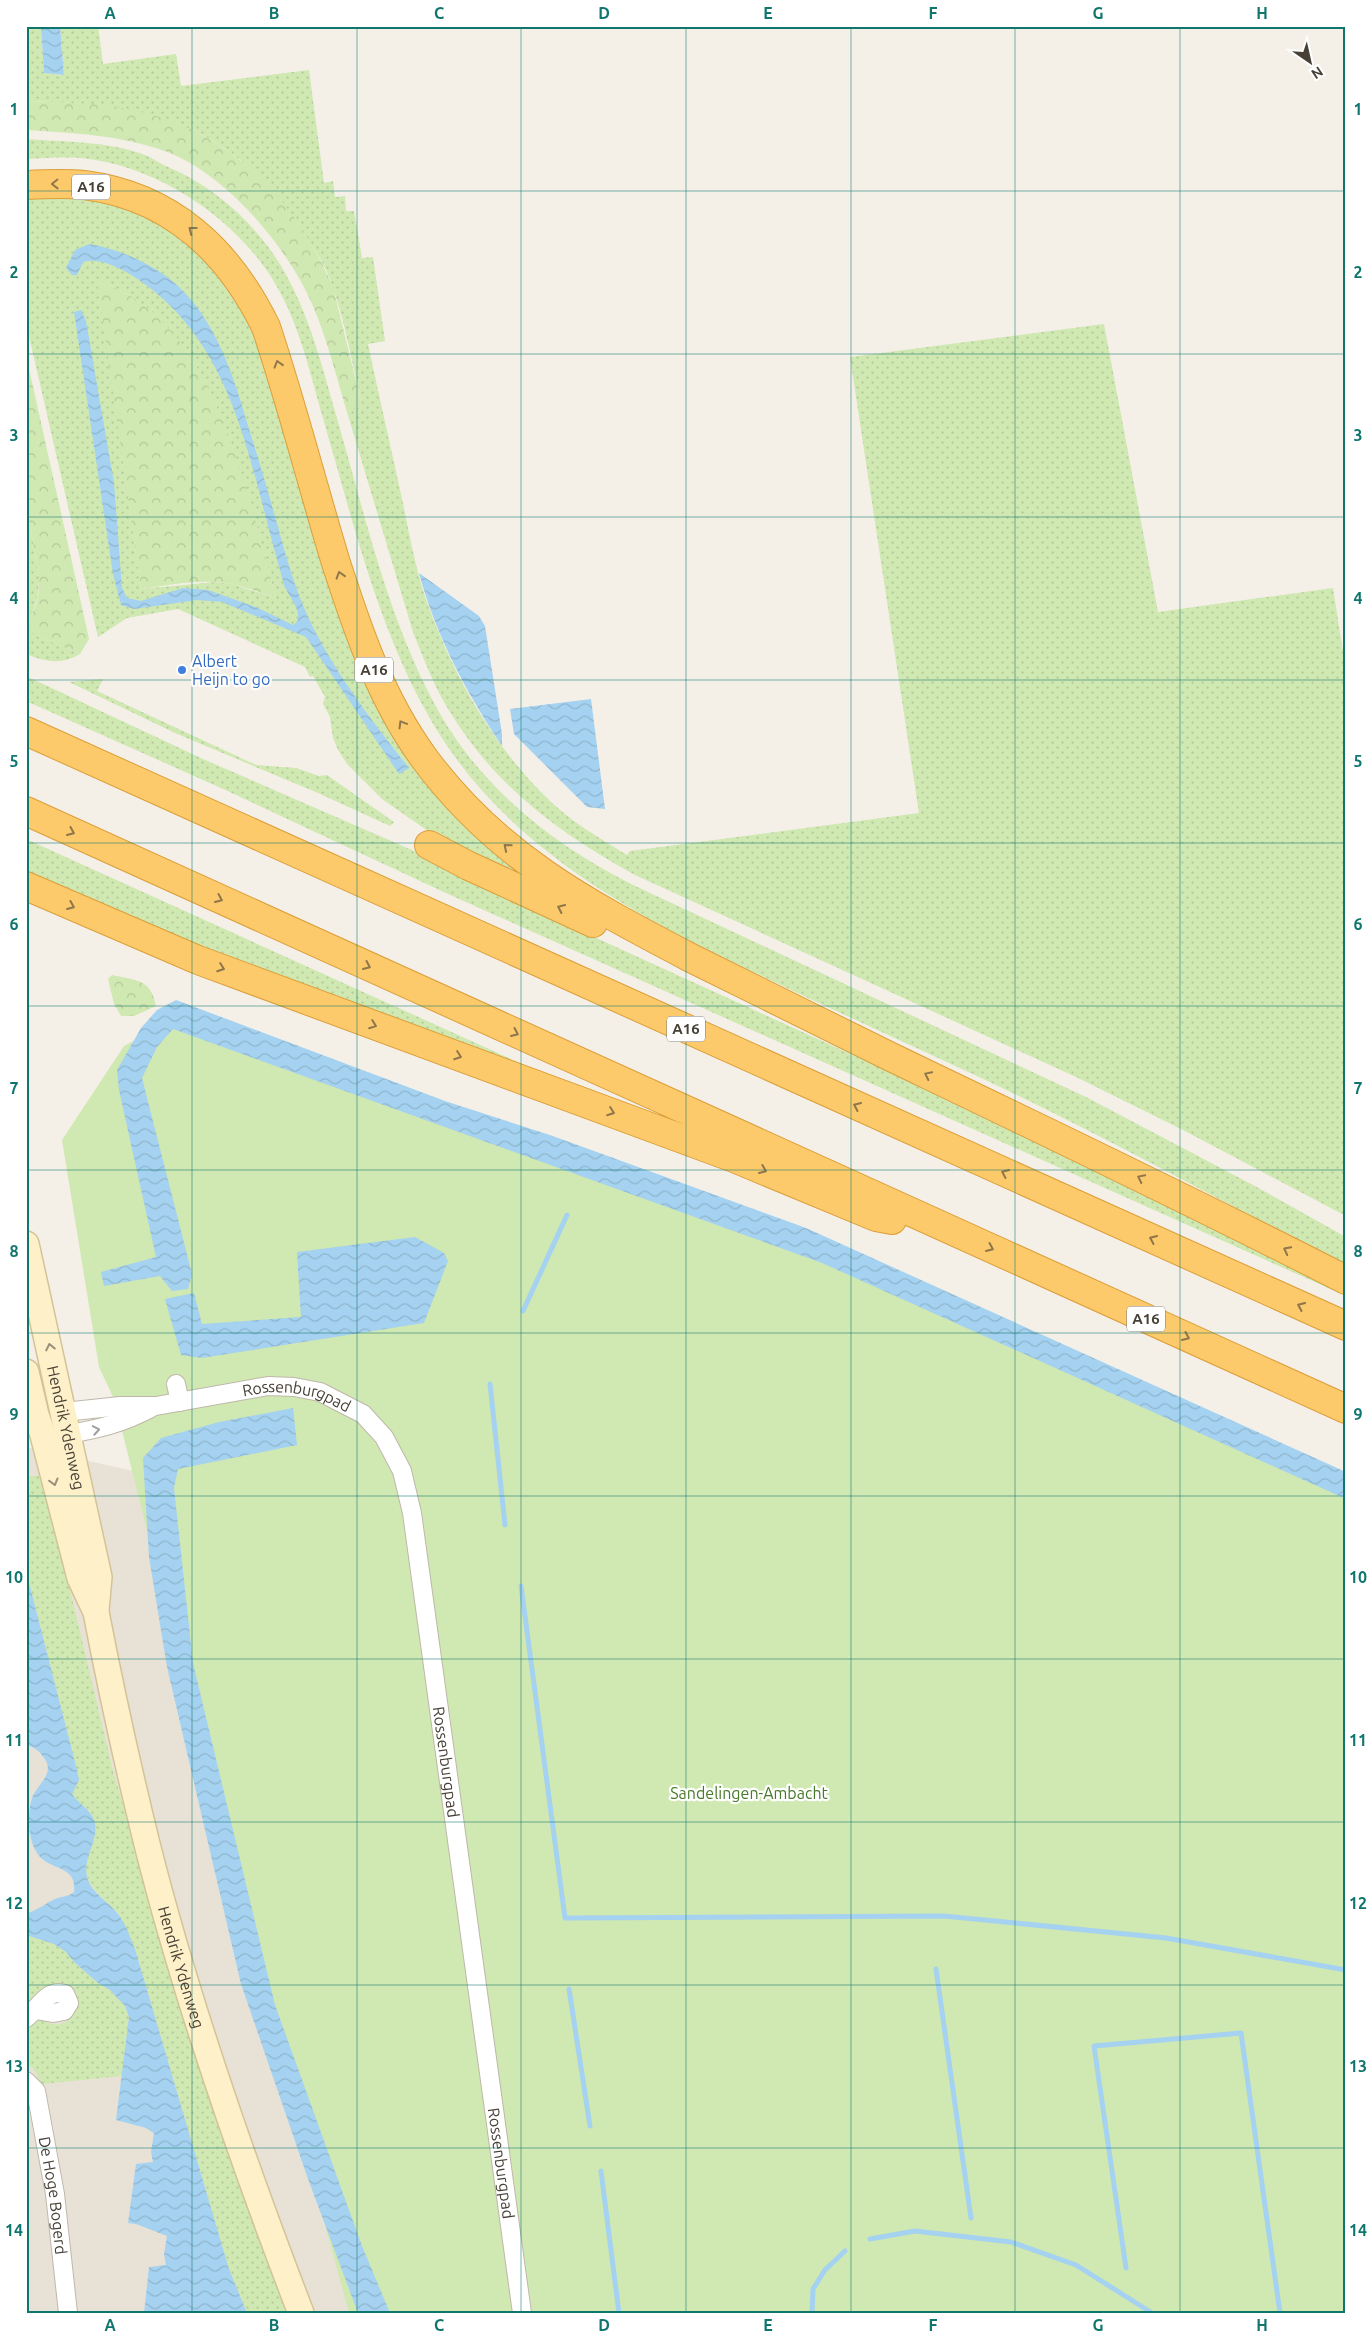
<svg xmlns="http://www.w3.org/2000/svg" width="1372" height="2339" viewBox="0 0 1372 2339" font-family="Ubuntu,sans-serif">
	<defs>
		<pattern id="grass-dots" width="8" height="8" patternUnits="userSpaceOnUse" patternTransform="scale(1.25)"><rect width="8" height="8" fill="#d0e8b1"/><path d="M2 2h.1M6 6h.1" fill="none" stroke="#b4c899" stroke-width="1.8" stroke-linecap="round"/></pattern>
		<pattern id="forest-crowns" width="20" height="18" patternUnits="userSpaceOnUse" patternTransform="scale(1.25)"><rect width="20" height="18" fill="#d0e8b1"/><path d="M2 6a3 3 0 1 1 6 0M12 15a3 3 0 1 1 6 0" fill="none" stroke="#b4c899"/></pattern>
		<pattern id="water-waves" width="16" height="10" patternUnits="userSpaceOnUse" patternTransform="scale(1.25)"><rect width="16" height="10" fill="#a5d2f0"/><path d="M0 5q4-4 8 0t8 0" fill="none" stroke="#8fb5ce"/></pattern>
	</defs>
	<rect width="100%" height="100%" fill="#f4f0e8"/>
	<!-- residential -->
	<path fill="#e8e2d6" d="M26 1447 138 1472 355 2313H26Z"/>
	<!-- grass -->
	<path fill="url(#grass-dots)" fill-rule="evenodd" d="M26 26H41L44 73 64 75 60 26H98L103 64 176 54 181 86 309 70 324 183 333 181 335 197 345 196 346 211H354L362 258 373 257 385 341 368 344C379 396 391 448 402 499 409 532 415 567 426 599 452 674 494 748 552 803 575 824 601 839 627 855L630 851 919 813 850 357 1104 324 1158 612 1333 588 1346 671V1216L1181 1129 1076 1077 635 875C559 833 496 787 450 712 434 687 424 659 413 632L347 412 362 406C353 367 346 326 333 288 326 264 310 243 296 222 227 120 142 104 26 101Z
		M26 139C65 142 108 141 145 155 153 158 160 164 168 167 205 183 236 207 262 239 303 289 319 355 336 415 364 511 386 612 433 701 477 785 550 843 633 885L1086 1097 1253 1185 1346 1237V1268C1238 1209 1129 1150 1019 1096 944 1060 868 1026 793 991 670 933 537 870 455 757 384 659 356 530 322 415 310 372 299 324 276 285 238 219 158 166 82 158 63 157 44 158 26 159Z
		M26 190 154 209 243 290 370 672 546 888 451 847 382 799 347 764 338 750 333 738 330 717 323 704 325 697 313 676 310 677 305 667 178 609 127 618 98 637 26 323ZM98 280C116 287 134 297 150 310 223 370 251 509 276 598L232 584 215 582 141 589Z
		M26 502 39 577C39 595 36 609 26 624Z
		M26 631 80 654C62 665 46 662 26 654Z
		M26 676 203 759 421 854 500 894 877 1066 1346 1291V1296L448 894 221 788 26 701Z
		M103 679 97 691 256 765 296 768 319 776 327 775 394 822 390 826 318 793 175 733 69 682Z
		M26 839 522 1064 292 984 26 877Z
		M26 1476H43L113 1771 197 2056 289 2313H247L229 2269 135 1949 118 1913 98 1894 89 1882 85 1869 88 1858 90 1811 78 1802 72 1794 78 1780 77 1771 26 1571Z
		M26 1935 54 1944 66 1952 74 1962 98 1983 110 1990 125 2006 129 2017 122 2076 42 2084 33 2068 26 2063V2030L41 2018C53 2030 74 2025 75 2006 75 2002 73 1997 72 1994L26 2007Z"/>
	<!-- forest -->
	<path fill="url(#forest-crowns)" d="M26 101C61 102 95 103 129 109 230 130 293 196 333 287L362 406 347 412C334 369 323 320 300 280 272 230 219 171 165 151 120 135 73 133 26 130Z
		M97 279C116 287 134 297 150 310 223 369 252 510 276 598 261 593 246 587 231 584 201 578 170 585 141 589Z
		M26 355 89 639 80 654 26 631C26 621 33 614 36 605 39 596 39 586 39 577L26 502Z
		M112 975C136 980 151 979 156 1006L134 1016H121L114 1004 108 979Z"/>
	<!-- park -->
	<path fill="#d0e8b1" d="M181 1016 809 1253 1346 1486V2313H349L278 2052 114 1399 99 1367 62 1140 124 1046Z"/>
	<!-- water -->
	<path fill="url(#water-waves)" d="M41 26H60L64 75 44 73Z
		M89 244C120 249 153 264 177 285 216 321 234 376 248 426 258 457 267 488 276 520 285 553 294 586 308 617 334 672 372 721 409 768L399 774 306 637 222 602 197 600 134 609 121 605 113 574 74 312 81 310 86 321 114 483 122 588 127 598 141 601 183 588 208 590 258 608 293 625C296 623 299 621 298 616 298 606 288 595 284 585 281 574 278 563 275 552 247 450 230 338 133 276 120 268 99 257 83 262L77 275H72L66 268 75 250Z
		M419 573 479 616 485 626 502 734V746C466 692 436 636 419 573Z
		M591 699 605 809 587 807 514 734 510 709Z
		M176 1000 445 1101 550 1135 806 1228 1346 1472V1499L822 1263 173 1029 157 1047 142 1078 192 1274 188 1289 172 1291 160 1276 104 1286 101 1272 156 1257 119 1090 117 1070 141 1028 157 1010Z
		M415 1237 444 1253 448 1261 424 1323 202 1358 181 1355 165 1299 194 1293 202 1324 301 1317 297 1252Z
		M293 1408 297 1445 178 1469 174 1488 193 1663 275 2005 362 2246 390 2313H358L308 2179 241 1984 167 1667 149 1557 143 1458 161 1438 219 1422Z
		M26 1571 77 1770 79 1780 72 1794C79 1804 90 1809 94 1820 101 1840 80 1859 88 1880 93 1894 109 1902 118 1914 126 1924 130 1937 135 1949L229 2269 247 2313H144L149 2267 166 2265 164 2254 167 2236 136 2224 128 2223 136 2164 153 2162 151 2152 154 2133 146 2128 116 2120 129 2017 125 2006 110 1990 98 1983 74 1962 66 1952 54 1944 26 1935V1913C38 1911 45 1903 55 1899 63 1896 68 1897 74 1892 77 1866 54 1871 40 1857 32 1848 30 1836 29 1825 29 1816 29 1807 32 1798 37 1784 56 1774 44 1758 39 1751 35 1747 26 1745Z"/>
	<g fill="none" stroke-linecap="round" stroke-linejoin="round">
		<!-- stream -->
		<path stroke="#a5d2f0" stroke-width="5" d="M523 1311 567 1215
			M490 1384 505 1525
			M521 1586 565 1918 944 1916 1166 1938 1346 1970
			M936 1969 971 2218
			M569 1989 590 2126
			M601 2171 619 2313
			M870 2239 915 2231 1011 2242 1076 2265 1152 2313
			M1126 2268 1094 2046 1241 2033 1280 2313
			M812 2313 813 2289 825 2270 845 2251"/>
		<!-- street casing -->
		<g stroke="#bfb8aa" stroke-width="20">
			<g id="street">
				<path d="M176 1384 180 1402"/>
				<path id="s1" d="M64 1412 120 1406H156L268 1386 294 1387 320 1392 363 1414 384 1437 402 1471 412 1513 522 2313"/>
				<path d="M68 1434C100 1429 122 1423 151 1408"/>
				<path d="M26 2018C39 2008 47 1988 65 1994L69 2003 64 2011 53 2013 36 2010"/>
				<path id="s2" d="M26 2081 36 2091 55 2194 68 2313"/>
			</g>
		</g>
		<!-- secondary casing -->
		<g stroke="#d3c398" stroke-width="28">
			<g id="secondary">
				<path id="s3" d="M26 1244 99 1577 96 1610"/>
				<path id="s4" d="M26 1372 36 1415 43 1435 80 1578 96 1612C111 1690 128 1767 147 1844 187 2003 242 2160 301 2313"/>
			</g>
		</g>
		<!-- highway casing -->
		<g stroke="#dc9e3a" stroke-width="30">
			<path id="highway" d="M26 185C45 184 65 183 84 185 171 196 229 251 266 327 292 405 312 484 336 563 358 631 381 699 424 758 496 856 586 903 691 958 757 991 824 1024 891 1057 1043 1130 1196 1203 1346 1280
				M26 731 1346 1326
				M26 811 1346 1409
				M429 845 469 866 593 923
				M26 886 198 960 734 1158 876 1217 892 1220"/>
		</g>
		<!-- street -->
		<use href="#street" stroke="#fff" stroke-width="18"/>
		<!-- secondary -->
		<use href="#secondary" stroke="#fef0c8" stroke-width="25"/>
		<!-- highway -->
		<use href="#highway" stroke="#fcca6a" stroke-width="28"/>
	</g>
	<!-- one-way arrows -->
	<defs><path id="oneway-chevron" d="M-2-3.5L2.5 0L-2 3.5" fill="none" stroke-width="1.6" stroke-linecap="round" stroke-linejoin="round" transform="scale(1.25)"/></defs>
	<g stroke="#8f774b">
		<use href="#oneway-chevron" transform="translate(55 184) rotate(179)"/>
		<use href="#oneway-chevron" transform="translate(192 230) rotate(-142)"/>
		<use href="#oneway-chevron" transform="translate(278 364) rotate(-107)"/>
		<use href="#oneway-chevron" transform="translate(340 575) rotate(-107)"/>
		<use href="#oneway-chevron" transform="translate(402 724) rotate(-121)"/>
		<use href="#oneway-chevron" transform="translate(71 832) rotate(24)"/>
		<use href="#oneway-chevron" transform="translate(507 847) rotate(-140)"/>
		<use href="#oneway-chevron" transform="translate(219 899) rotate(24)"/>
		<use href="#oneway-chevron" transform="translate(71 906) rotate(23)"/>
		<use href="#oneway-chevron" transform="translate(561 908) rotate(-155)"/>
		<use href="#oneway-chevron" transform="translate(367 966) rotate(24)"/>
		<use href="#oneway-chevron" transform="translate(221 968) rotate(20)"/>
		<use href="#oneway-chevron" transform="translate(373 1025) rotate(21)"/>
		<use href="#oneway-chevron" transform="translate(515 1033) rotate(24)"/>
		<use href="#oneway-chevron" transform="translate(458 1056) rotate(20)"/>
		<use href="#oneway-chevron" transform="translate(928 1075) rotate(-154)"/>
		<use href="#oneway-chevron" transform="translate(857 1106) rotate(-156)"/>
		<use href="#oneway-chevron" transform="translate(611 1112) rotate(20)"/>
		<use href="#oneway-chevron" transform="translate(763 1170) rotate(23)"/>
		<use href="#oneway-chevron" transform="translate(1005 1173) rotate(-156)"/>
		<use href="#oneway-chevron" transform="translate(1141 1178) rotate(-154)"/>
		<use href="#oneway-chevron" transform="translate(1153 1239) rotate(-156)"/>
		<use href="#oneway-chevron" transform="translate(990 1248) rotate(24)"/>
		<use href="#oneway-chevron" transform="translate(1287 1250) rotate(-153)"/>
		<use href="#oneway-chevron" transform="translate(1301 1306) rotate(-156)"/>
		<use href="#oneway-chevron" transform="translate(1186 1337) rotate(24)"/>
	</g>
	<g stroke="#998f78">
		<use href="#oneway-chevron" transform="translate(50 1347) rotate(-102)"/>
		<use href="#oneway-chevron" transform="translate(54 1482) rotate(75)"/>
	</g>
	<use stroke="#a3a09b" href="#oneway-chevron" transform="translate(96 1430) rotate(-10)"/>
	<!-- grid -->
	<path fill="none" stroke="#0f766e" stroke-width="1" stroke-opacity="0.55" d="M192 26V2313M357 26V2313M521 26V2313M686 26V2313M851 26V2313M1015 26V2313M1180 26V2313M26 191H1346M26 354H1346M26 517H1346M26 680H1346M26 843H1346M26 1006H1346M26 1170H1346M26 1333H1346M26 1496H1346M26 1659H1346M26 1822H1346M26 1985H1346M26 2148H1346"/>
	<!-- markers -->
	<circle fill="#3f7fe0" stroke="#fff" stroke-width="2" cx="182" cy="670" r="5"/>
	<g text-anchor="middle" stroke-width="4.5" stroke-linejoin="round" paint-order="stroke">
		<!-- shield labels -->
		<g fill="#fff" stroke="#7e7973" stroke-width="1">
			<rect x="72" y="174.5" width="38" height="25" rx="4"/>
			<rect x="355" y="657.5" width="38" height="25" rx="4"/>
			<rect x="667" y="1016.5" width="38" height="25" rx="4"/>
			<rect x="1127" y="1306.5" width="38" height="25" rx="4"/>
		</g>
		<g font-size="15" font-weight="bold" fill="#474037">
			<text x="91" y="192">A16</text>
			<text x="374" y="675">A16</text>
			<text x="686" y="1034">A16</text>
			<text x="1146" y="1324">A16</text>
		</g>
		<!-- shop labels -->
		<g font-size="16" fill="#366cbe" stroke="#fff" text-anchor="start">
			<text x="192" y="667">Albert<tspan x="192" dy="18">Heijn to go</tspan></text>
		</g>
		<!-- street labels -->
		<g font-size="16" fill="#474037" stroke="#fff">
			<text dy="6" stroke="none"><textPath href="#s1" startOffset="236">Rossenburgpad</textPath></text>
			<text dy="6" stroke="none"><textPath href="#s3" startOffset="188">Hendrik Ydenweg</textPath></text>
			<text dy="6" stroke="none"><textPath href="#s1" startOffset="671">Rossenburgpad</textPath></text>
			<text dy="6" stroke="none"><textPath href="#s4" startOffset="616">Hendrik Ydenweg</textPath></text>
			<text dy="6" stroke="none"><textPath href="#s1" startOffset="1076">Rossenburgpad</textPath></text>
			<text dy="6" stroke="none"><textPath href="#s2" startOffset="120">De Hoge Bogerd</textPath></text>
		</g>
		<!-- park labels -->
		<g font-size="16" fill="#49792a" stroke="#fff">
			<text x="749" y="1799">Sandelingen-Ambacht</text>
		</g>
	</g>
	<!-- border -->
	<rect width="1372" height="2339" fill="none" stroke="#ffffff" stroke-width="55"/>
	<!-- north arrow -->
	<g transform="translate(1310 62) rotate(146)" stroke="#ffffff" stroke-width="4" paint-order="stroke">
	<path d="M0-4L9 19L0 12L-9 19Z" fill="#474037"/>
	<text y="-8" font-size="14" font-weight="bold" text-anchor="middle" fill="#474037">N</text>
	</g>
	<rect x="28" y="28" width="1316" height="2284" fill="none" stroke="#0f766e" stroke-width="2"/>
	<g font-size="16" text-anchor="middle" font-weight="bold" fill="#0f766e">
		<text x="110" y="19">A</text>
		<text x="274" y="19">B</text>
		<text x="439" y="19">C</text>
		<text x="604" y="19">D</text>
		<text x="768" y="19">E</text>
		<text x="933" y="19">F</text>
		<text x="1098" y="19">G</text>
		<text x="1262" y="19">H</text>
		<text x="14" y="115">1</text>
		<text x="1358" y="115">1</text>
		<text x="14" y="278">2</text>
		<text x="1358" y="278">2</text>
		<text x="14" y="441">3</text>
		<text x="1358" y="441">3</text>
		<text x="14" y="604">4</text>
		<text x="1358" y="604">4</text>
		<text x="14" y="767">5</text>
		<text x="1358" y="767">5</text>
		<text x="14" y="930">6</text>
		<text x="1358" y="930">6</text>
		<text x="14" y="1094">7</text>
		<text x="1358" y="1094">7</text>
		<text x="14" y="1257">8</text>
		<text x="1358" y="1257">8</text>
		<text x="14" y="1420">9</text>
		<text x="1358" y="1420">9</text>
		<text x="14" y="1583">10</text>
		<text x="1358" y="1583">10</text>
		<text x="14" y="1746">11</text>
		<text x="1358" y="1746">11</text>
		<text x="14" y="1909">12</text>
		<text x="1358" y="1909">12</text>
		<text x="14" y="2072">13</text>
		<text x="1358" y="2072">13</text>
		<text x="14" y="2236">14</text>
		<text x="1358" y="2236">14</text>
		<text x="110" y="2331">A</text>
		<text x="274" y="2331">B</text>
		<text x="439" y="2331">C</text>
		<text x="604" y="2331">D</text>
		<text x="768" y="2331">E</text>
		<text x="933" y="2331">F</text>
		<text x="1098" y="2331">G</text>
		<text x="1262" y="2331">H</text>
	</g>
</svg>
